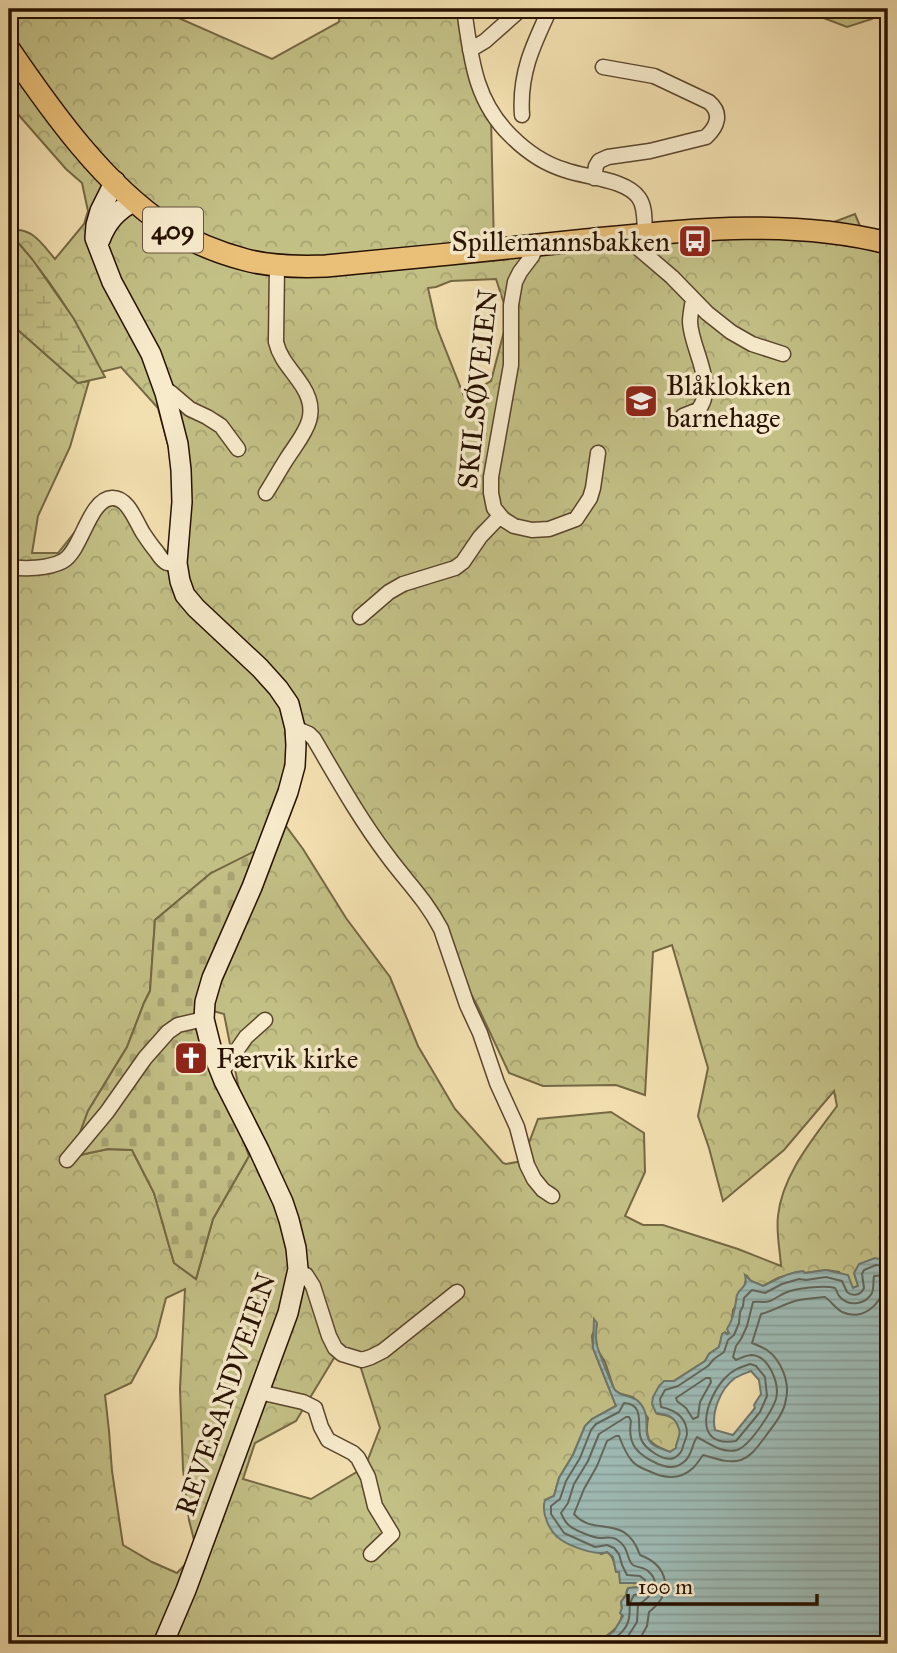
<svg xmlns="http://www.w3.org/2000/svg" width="897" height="1653" viewBox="0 0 897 1653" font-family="'IM FELL Great Primer',serif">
	<defs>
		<pattern id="forest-crowns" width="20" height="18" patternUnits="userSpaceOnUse" patternTransform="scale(1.75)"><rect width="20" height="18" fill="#c3c086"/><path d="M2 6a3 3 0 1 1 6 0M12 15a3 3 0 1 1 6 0" fill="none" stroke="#a8a472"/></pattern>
		<pattern id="wetland-marsh" width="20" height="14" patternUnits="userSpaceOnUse" patternTransform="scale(1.75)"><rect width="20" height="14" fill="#c3c086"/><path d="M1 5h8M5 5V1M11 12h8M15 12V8" fill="none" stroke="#a8a472"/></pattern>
		<pattern id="cemetery-stones" width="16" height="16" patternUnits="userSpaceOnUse" patternTransform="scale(1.75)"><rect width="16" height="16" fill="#c3c086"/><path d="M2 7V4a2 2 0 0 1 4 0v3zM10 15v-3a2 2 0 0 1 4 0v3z" fill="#a8a472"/></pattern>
		<pattern id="water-rules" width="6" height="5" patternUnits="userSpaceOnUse" patternTransform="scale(1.75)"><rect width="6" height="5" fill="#9ebbb5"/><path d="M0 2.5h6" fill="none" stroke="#88a09a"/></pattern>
	</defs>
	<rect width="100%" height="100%" fill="#f3e0b0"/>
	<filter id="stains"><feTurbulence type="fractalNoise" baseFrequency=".00286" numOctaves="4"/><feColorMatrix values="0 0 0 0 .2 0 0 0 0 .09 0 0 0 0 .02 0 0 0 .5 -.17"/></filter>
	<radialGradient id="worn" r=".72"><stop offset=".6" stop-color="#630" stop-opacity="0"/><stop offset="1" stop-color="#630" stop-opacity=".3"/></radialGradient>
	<!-- forest -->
	<path fill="url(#forest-crowns)" stroke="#756843" stroke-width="2" fill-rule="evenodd" d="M9 9H172L174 16 272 59 339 22 340 9H462L491 118 494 247 818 228 855 214 860 226 888 245V1256L858 1286 852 1288 839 1272 826 1270 805 1273 797 1272 778 1278 763 1286 751 1281 747 1276 744 1287 737 1296 736 1305 733 1310 732 1320 728 1329 729 1333 723 1334 719 1347 709 1354 705 1361 674 1381 658 1414C670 1415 684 1421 679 1437 678 1441 676 1444 676 1448L670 1452C651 1444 644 1442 648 1418L633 1397 618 1393 614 1389 605 1362 597 1349 595 1334 597 1323 592 1336 593 1348 616 1406 592 1419 585 1426 573 1455 559 1478 554 1496 545 1500 601 1554 607 1552C614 1557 614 1563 616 1571H619L638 1582 639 1587 627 1590 626 1595 621 1602C626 1628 612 1630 596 1644H9V322L78 383 89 381 70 447 38 516 32 553H58L105 494 124 502 170 556 177 478 158 408 121 367 101 372C79 323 49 278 14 238L9 239V231C31 225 42 244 55 259L84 224 88 211 82 183 66 169 9 104ZM496 279 508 316 491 381 464 396 437 328 428 288 436 287 451 281ZM305 729 442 941 478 1007 509 1073 543 1086 616 1085 645 1095 653 952 672 945 708 1068 698 1116 709 1148 723 1201 784 1150 834 1091 837 1106C813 1139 782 1175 778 1216 776 1232 780 1250 781 1266L738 1249 663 1225H643L625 1216 645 1172 644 1133 611 1112 538 1119 522 1161 506 1164 503 1163 455 1109 418 1046 390 977 346 918 303 849 283 822ZM211 873 213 1011 224 1014 249 1140 245 1145 249 1156 213 1219 196 1279 174 1263 154 1193 132 1150 108 1149 72 1157 88 1111 127 1047 144 1003 150 991 155 920ZM185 1289 180 1389 183 1469 189 1520 197 1552 177 1573 152 1562 123 1545 112 1471 109 1431 105 1395 131 1383 156 1337 166 1298ZM334 1358 358 1359 380 1428 365 1467 311 1499 243 1479 255 1443 296 1421Z
		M812 9H876L872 19 847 27 813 14Z"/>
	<!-- wetland -->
	<path fill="url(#wetland-marsh)" stroke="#756843" stroke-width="2" d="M14 238 32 259 74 319 105 377 78 383 9 322V239Z"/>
	<!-- cemetery -->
	<path fill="url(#cemetery-stones)" stroke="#756843" stroke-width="2" d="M269 844 209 979 205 1044 240 1106 245 1145 249 1156 213 1219 196 1279 174 1263 154 1193 132 1150 108 1149 71 1157 88 1111 127 1047 144 1003 150 991 155 920 211 873Z"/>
	<!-- water -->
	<path fill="url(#water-rules)" stroke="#6e776d" stroke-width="2" fill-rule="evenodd" d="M888 1256V1644H596L614 1631 623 1616 620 1613 622 1608 621 1602 626 1595 628 1588 638 1587V1583H620L619 1572H616L613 1557 607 1552C596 1556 569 1546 560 1539 549 1531 541 1513 545 1500L554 1496 559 1478 573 1455 585 1426 592 1419 616 1406 593 1348 594 1319 597 1323C596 1331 595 1337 597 1345 597 1348 613 1388 615 1390 621 1397 633 1395 639 1402 653 1417 641 1432 651 1443 655 1447 665 1450 670 1452L676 1448C676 1444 678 1440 679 1436 681 1432 679 1428 677 1424 672 1414 665 1415 656 1413L652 1404 653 1397 659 1386 664 1381H674L705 1361 709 1354 719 1347 722 1334 725 1332 727 1334 729 1333 727 1329C732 1321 735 1310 736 1301 737 1299 736 1297 737 1295 741 1285 748 1289 745 1275L751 1281 763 1286C776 1280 789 1272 803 1271L805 1273 826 1270 848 1275 853 1288 858 1286 854 1273 859 1264 875 1258 884 1260ZM751 1371 759 1380 761 1394 754 1405 755 1408 733 1435 715 1430C711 1413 720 1389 735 1378 740 1375 746 1373 751 1371Z"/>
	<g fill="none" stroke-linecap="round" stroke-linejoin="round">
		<!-- shore -->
		<path stroke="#62665a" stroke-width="2" d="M750 1364 756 1366 765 1377 767 1396 760 1412 736 1441C690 1448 706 1398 725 1378 732 1370 741 1367 750 1364Z
			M706 1378H710L711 1382 700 1402 698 1417 693 1419 686 1408 677 1401 676 1398Z
			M606 1644C616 1637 627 1631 629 1618 631 1607 627 1607 634 1595L640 1594 644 1591 645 1580 640 1576 627 1575 622 1565 619 1554 614 1548 607 1545 595 1547 564 1533 551 1514V1506L560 1499 566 1481 580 1458 591 1430 596 1424 619 1412 624 1403C646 1404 636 1427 641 1439 645 1449 664 1462 674 1458 678 1456 680 1454 682 1450 683 1444 686 1440 687 1434 687 1417 675 1410 661 1407L660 1399 665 1390 678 1386 708 1366 714 1359 724 1352 728 1340 734 1335 739 1323 740 1312 743 1306 744 1298 752 1290 765 1293 782 1284 799 1279 806 1280 826 1277 842 1281 847 1292C853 1297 861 1295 864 1288L862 1274 864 1270 876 1265 884 1266 888 1265
			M623 1644 637 1622 638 1605C649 1598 664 1585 648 1571 644 1567 638 1568 633 1565 626 1560 630 1547 616 1539 609 1536 606 1538 600 1538 594 1538 574 1530 570 1526 565 1523 563 1517 561 1513L568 1503 574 1484 588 1461 599 1434 626 1417H629L631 1421C627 1445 638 1455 658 1464 668 1468 676 1469 685 1461 692 1455 692 1444 697 1437 709 1443 722 1454 737 1450 750 1446 772 1411 776 1399 780 1384 769 1356 752 1355 746 1355 741 1358 736 1360L733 1357 736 1346 741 1339 747 1326 753 1302C758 1301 764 1303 770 1301 775 1299 780 1295 785 1293 795 1288 825 1285 835 1288 837 1291 838 1296 841 1298 850 1307 866 1304 872 1293 874 1288 873 1281 874 1276L888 1275
			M637 1644 647 1626 649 1612C674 1593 669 1566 640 1555 625 1512 595 1538 574 1514L584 1489 597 1466 607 1441 616 1436H619C622 1444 626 1454 632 1461 637 1467 644 1469 651 1472 666 1479 680 1480 693 1468 697 1464 700 1459 703 1455 715 1458 728 1464 741 1460 752 1456 758 1446 765 1437 773 1426 784 1414 786 1399 790 1382 781 1360 767 1350 762 1347 757 1345 752 1343L761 1314C773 1311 784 1304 795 1301 805 1298 816 1298 825 1297 831 1301 835 1308 842 1312 862 1321 880 1306 884 1287L888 1285"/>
		<!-- minor casing -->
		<g stroke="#5a452c" stroke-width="17">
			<path id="minor" d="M464 9C471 57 474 100 511 136 526 151 545 164 565 170 587 178 626 179 639 198 646 208 644 223 645 235
				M470 50 485 41 521 9
				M522 115C519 74 533 45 550 9
				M594 178 596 166 599 161 608 157 650 151 706 137C718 126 722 113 709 102L654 76 603 67
				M628 236 631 242 672 277 707 313 731 332 752 344 783 354
				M537 245 532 256 520 272 515 282 511 305V365L491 477V493L494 508 503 519 514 526 532 530 549 529 576 519 590 498 593 488 598 453
				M165 393 170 392 190 409 207 417 221 426 238 449
				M683 416 698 410C718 386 691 349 690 322 690 315 692 306 693 299
				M266 493C273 482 279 471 286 460 301 436 322 417 303 387 294 372 280 360 276 342L277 265
				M9 567C24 569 48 569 63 561 82 550 89 499 112 498 128 497 136 522 143 533 147 539 151 545 156 551 159 555 162 561 167 563 169 564 174 563 177 563
				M360 617 389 592 403 584 455 568 463 562 480 537 500 516
				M295 728 309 734 314 739C337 778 359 818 387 855 406 881 426 900 441 929L467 1005 480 1033 497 1083 517 1127 527 1165 534 1179 543 1190 552 1196
				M221 1073 246 1037 265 1020
				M67 1160 107 1112 145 1058 168 1032 178 1025 204 1019
				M297 1274 306 1275 313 1286 329 1336 335 1348 342 1354 362 1360 371 1357 383 1351 457 1292
				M259 1392 303 1402 315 1408 321 1427 328 1440 353 1453 358 1458 368 1477 375 1506 392 1534 371 1554"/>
		</g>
		<!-- secondary casing -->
		<g stroke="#271100" stroke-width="22">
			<path id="secondary" d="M115 181 100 211 96 225 95 238 112 282 151 354 165 393 178 444 181 470 182 502 177 563 180 581 185 595 196 608 260 668 278 688 289 704 295 728 296 745 295 766 288 792 252 887 212 978 205 1002 204 1019 212 1051 224 1081 259 1150 283 1202 289 1220 296 1248 298 1269 288 1313 186 1590 163 1644
				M100 240C107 221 117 211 134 201"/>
		</g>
		<!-- primary casing -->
		<g stroke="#271100" stroke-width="24">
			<path id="primary" d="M9 49C52 112 104 185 168 227 192 242 219 253 246 260 272 267 300 267 326 266 413 258 499 249 586 240 688 230 788 218 888 243"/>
		</g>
		<!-- minor -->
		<use href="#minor" stroke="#f7ebcc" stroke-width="14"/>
		<!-- secondary -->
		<use href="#secondary" stroke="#f7ebcc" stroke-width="19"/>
		<!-- primary -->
		<use href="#primary" stroke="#eac078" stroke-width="21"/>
	</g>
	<!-- icons -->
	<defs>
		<g id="bus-square" transform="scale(1.75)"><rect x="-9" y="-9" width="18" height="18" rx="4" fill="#8f2418" stroke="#f7ebcc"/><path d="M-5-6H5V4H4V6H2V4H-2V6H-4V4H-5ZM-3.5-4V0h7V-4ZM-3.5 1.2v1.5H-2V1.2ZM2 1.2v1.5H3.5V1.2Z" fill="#fff"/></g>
		<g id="school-square" transform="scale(1.75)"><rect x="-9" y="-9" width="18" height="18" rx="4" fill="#8f2418" stroke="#f7ebcc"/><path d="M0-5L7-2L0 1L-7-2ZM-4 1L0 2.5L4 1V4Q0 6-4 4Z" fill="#fff"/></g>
		<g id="church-square" transform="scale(1.75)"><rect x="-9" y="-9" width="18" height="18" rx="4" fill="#8f2418" stroke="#f7ebcc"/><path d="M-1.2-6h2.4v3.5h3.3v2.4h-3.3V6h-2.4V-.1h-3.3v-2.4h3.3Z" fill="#fff"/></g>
	</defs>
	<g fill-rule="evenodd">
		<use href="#bus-square" x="695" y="241"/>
		<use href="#school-square" x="641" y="401"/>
		<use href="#church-square" x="191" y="1058"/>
	</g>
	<g text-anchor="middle" stroke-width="7" stroke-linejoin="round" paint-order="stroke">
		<!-- shield labels -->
		<rect fill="#f7ebcc" stroke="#65523d" stroke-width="2" x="143" y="207.5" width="60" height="45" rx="5"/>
		<g font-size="26" font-weight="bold" fill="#271100">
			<text x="173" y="239">409</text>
		</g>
		<!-- poi labels -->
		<g font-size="28" fill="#271100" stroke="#f7ebcc" text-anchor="start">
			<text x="670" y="251" text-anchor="end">Spillemannsbakken</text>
			<text x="666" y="395">Blåklokken<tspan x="666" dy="32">barnehage</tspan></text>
			<text x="216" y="1068">Færvik kirke</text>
		</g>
		<!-- street labels -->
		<g font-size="28" fill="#271100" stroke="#f7ebcc">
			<text transform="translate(477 389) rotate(-84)" y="10">SKILSØVEIEN</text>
			<text transform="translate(225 1394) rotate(-71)" y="10">REVESANDVEIEN</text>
		</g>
	</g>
	<!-- margin -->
	<rect width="897" height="1653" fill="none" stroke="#f3e0b0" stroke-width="35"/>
	<rect x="10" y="10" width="876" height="1632" fill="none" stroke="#271100" stroke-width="3.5"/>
	<rect x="18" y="18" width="862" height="1618" fill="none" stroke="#271100" stroke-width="2"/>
	<!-- scale -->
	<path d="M628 1594v10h189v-10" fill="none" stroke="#271100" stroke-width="3.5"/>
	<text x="638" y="1594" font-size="21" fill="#271100" stroke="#f7ebcc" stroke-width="5" paint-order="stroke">100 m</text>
	<rect width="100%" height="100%" filter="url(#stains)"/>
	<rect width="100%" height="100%" fill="url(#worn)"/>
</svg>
